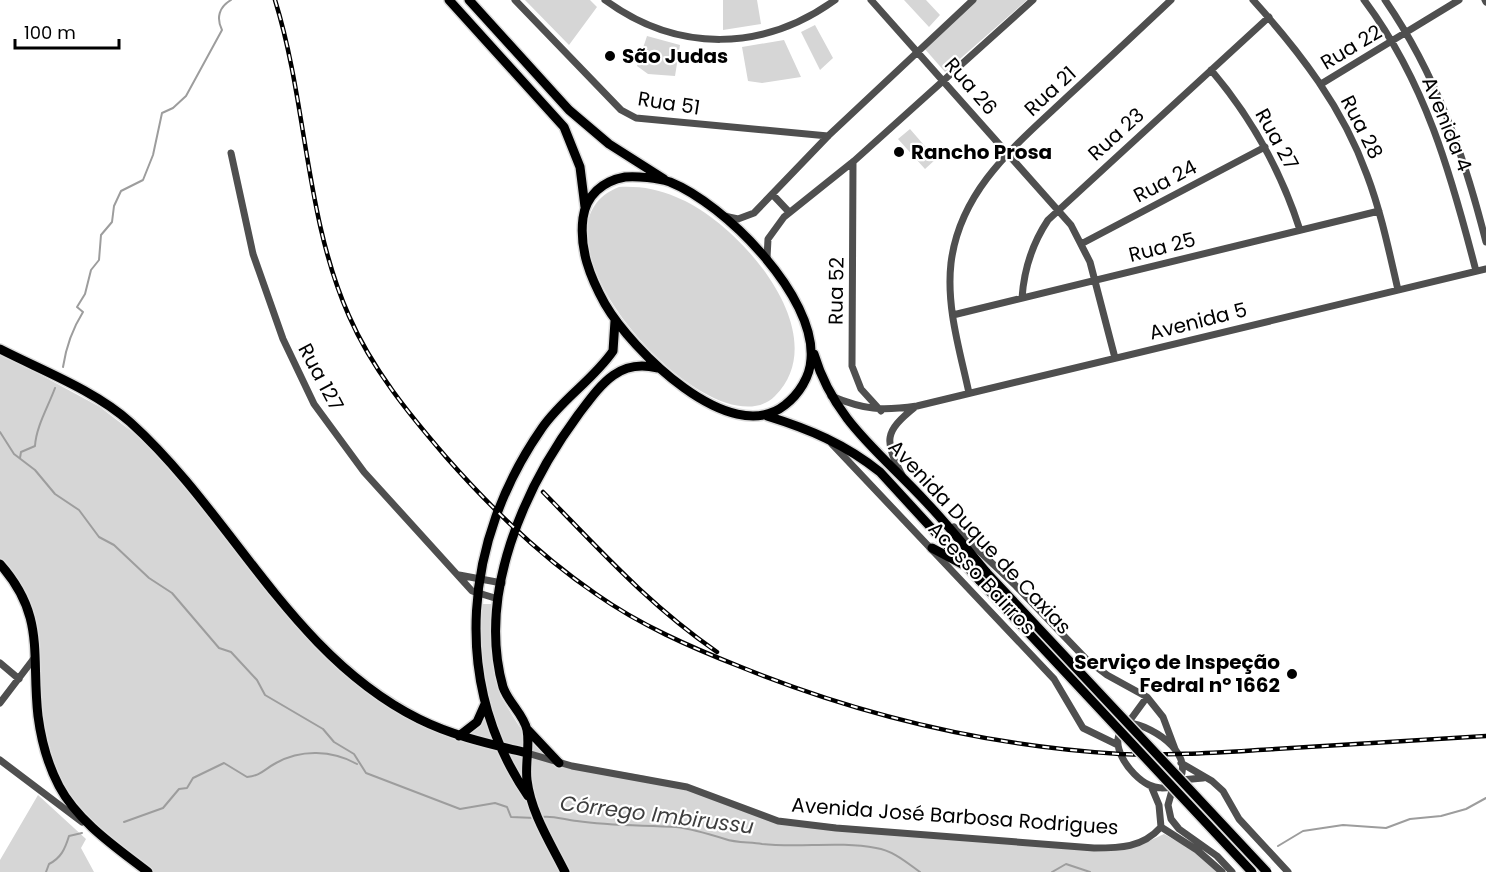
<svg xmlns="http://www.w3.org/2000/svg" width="1486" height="872" viewBox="0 0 1486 872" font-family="Poppins,sans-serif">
	<rect width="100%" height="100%" fill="#fff"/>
	<!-- green -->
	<path fill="#d6d6d6" d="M525 0H590L597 7 569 45Z
		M723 0H757L761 24 723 30Z
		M904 0H926L940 15 929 27Z
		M976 0H1027L945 72 924 48Z
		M815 25 833 58 820 70 801 32Z
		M647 36 680 45 675 76 648 74 637 66Z
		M784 40 801 77 762 83 748 81 742 47Z
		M910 129 936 159 925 169 898 139Z
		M619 187C639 186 658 189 676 197 738 221 837 334 775 396 713 458 509 230 619 187Z
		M0 353 100 407 144 441 164 460 207 512 287 616 334 664 379 698 494 747 527 801 562 872H139L98 839 66 803 41 753 33 719 30 614 0 562Z
		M480 604H492L493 653 496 682 501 697 519 726 543 749 564 762 646 776 783 820 1099 848 1149 841 1164 834 1198 853 1218 872H570L533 798 500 744 461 734 469 727 486 698 483 681Z
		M38 795 86 839 81 848 94 872H0V860Z"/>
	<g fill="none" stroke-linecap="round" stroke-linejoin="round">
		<!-- stream -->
		<path stroke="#9d9d9d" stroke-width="2" d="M63 367C66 347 73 328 83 312L77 307 85 294 91 270 99 260 101 235 112 222 114 206 121 191 143 180 153 155 162 113 173 108 186 96 222 30C216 18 219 7 231 0
			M0 432 14 454 35 470 55 494 79 510 99 537 114 545 149 578 172 593 219 648 231 652 257 680 265 695 323 729 334 742 354 754 366 773 460 809 495 803 507 807 511 817 535 818
			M20 458 21 452 35 446C36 427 48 407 55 388
			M541 817C554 815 564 820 577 821 610 826 643 825 676 827 693 829 709 834 725 839 736 843 750 842 762 844 799 848 839 841 876 848 894 851 906 862 920 872
			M124 822 163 808 179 789 187 788 193 778 224 763 247 777C262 775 263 770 276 763 301 749 332 750 357 764
			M1278 846 1303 831 1343 825 1386 828 1410 819 1441 816 1466 809 1486 798
			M46 872 49 864C61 858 65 849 69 836L82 833
			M1052 872 1066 864 1090 872"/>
		<!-- major casing -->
		<g stroke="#dbdbdb" stroke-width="12">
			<path id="major" d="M449 0 564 127 580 167 585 207
				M469 0 569 110 609 144 664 179
				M625 177C638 176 657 178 670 182 725 204 816 296 811 359 810 377 799 394 785 405 730 449 631 349 605 304 590 277 579 249 583 218 586 195 603 181 625 177Z
				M0 349C43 371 94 390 130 422 233 515 291 655 419 719 453 736 490 744 527 753
				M814 354C834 421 881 453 927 503 948 525 967 549 987 573
				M767 416C809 429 845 444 880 472L980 581
				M932 548 962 564
				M0 564C46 616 31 654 38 716 41 739 48 765 59 786 78 822 117 848 148 872
				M527 729 559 763
				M459 736 477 722 485 704
				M528 796C450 681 464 540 542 428 562 399 593 380 613 351L615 321
				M565 872C550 842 531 813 527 780 525 764 530 746 527 730 524 715 508 702 503 687 477 594 524 488 578 415 600 386 618 358 657 368"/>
		</g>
		<!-- minor -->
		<path stroke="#4f4f4f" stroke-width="7" d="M515 0 621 110 636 118 828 136
			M605 0C677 53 763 52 835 0
			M871 0 1071 225 1090 262 1115 358
			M1253 0C1300 52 1343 108 1367 175 1381 212 1389 251 1398 290
			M1364 0C1425 81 1451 174 1476 271
			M1385 0C1436 74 1464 155 1486 242
			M1485 0 1486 2
			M1211 70C1251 117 1281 171 1300 230
			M1321 84 1459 0
			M231 153 253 254 283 339 314 404 364 472 472 591 498 599
			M853 162 852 366 861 389 881 411
			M773 195 789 212
			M724 216 738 219 754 213 828 136 973 0
			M1081 244 1265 147
			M767 258 768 239 784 217 854 161 1033 0
			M1022 298C1024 269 1032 244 1048 220L1269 17
			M953 315 1379 211
			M969 393C960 351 946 307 951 263 960 189 1017 144 1068 96 1103 64 1137 32 1171 0
			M831 396C865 410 881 411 917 406L1486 269
			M832 444 1054 679 1083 728 1118 745
			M902 475C884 440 884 432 915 407
			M954 527 1016 586 1086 659 1107 675 1147 697 1163 717 1175 749
			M459 575 502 583
			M0 663 19 679
			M0 703 35 657
			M1128 723C1155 725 1203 760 1173 787 1165 788 1157 789 1149 785 1130 776 1103 740 1128 723Z
			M1128 723 1147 697
			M527 753 572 766 687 787 778 821 836 828 1094 848C1120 848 1142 848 1161 827
			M0 760 82 822
			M1181 763 1212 781 1223 791 1239 819 1288 872
			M1181 780 1203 778
			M1151 786 1159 805 1161 827
			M1173 787 1168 805 1171 819 1179 829 1217 856 1232 872
			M1161 827 1197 850 1222 872"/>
		<!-- major -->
		<use href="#major" stroke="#000" stroke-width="9"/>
		<!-- rail casing -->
		<g stroke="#000" stroke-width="4.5">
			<path id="rail" d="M275 0C307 103 305 217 349 316 372 369 409 414 446 457 490 507 540 556 596 594 640 625 690 647 741 667 862 716 989 746 1120 754 1172 756 1223 752 1275 749 1345 745 1416 740 1486 736
				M543 492C601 551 649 605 717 652"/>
		</g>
		<!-- rail -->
		<use href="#rail" stroke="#fff" stroke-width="2" stroke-dasharray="7" stroke-linecap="butt"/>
		<!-- major-bridge casing -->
		<g stroke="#dbdbdb" stroke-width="12" stroke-linecap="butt">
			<path id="major-bridge" d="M987 573 1267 872
				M980 581 1252 872"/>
		</g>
		<!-- major-bridge -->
		<use href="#major-bridge" stroke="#000" stroke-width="9"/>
	</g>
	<!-- markers -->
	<g fill="#000" stroke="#fff" stroke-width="2">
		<circle cx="610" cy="56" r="6"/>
		<circle cx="899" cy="152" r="6"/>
		<circle cx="1292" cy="674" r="6"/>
	</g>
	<g text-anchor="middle" stroke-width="4.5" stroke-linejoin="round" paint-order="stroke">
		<!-- street labels -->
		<g font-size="20" fill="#000" stroke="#fff">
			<text transform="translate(1351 47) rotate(-31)" y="7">Rua 22</text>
			<text transform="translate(971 86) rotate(49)" y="7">Rua 26</text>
			<text transform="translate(1050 91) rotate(-43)" y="7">Rua 21</text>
			<text transform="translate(669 103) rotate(9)" y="7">Rua 51</text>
			<text transform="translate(1447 124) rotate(68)" y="7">Avenida 4</text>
			<text transform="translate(1362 127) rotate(63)" y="7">Rua 28</text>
			<text transform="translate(1116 134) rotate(-42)" y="7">Rua 23</text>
			<text transform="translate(1277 139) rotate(61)" y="7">Rua 27</text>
			<text transform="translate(1165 181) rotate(-28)" y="7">Rua 24</text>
			<text transform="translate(1162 247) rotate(-14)" y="7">Rua 25</text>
			<text transform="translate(836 291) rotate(-89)" y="7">Rua 52</text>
			<text transform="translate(1198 321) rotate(-14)" y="7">Avenida 5</text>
			<text transform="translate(321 377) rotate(62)" y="7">Rua 127</text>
			<text transform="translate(980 537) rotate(47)" y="7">Avenida Duque de Caxias</text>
			<text transform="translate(982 578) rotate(47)" y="7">Acesso Bairros</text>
			<text transform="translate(955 816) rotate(4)" y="7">Avenida José Barbosa Rodrigues</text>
		</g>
		<!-- poi labels -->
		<g font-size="20" font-weight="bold" fill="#000" stroke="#fff" text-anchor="start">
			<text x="622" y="63">São Judas</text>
			<text x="911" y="159">Rancho Prosa</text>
			<text x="1280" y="669" text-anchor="end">Serviço de Inspeção<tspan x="1280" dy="23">Fedral nº 1662</tspan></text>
		</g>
		<!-- water labels -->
		<g font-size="21" font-style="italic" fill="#3e3e3e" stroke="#fff">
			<text transform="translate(657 815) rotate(7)" y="7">Córrego Imbirussu</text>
		</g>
	</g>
	<!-- scale -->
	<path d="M15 39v9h104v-9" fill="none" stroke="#000000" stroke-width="3"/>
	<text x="24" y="39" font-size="18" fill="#000000" stroke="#ffffff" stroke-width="4.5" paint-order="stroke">100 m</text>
</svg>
